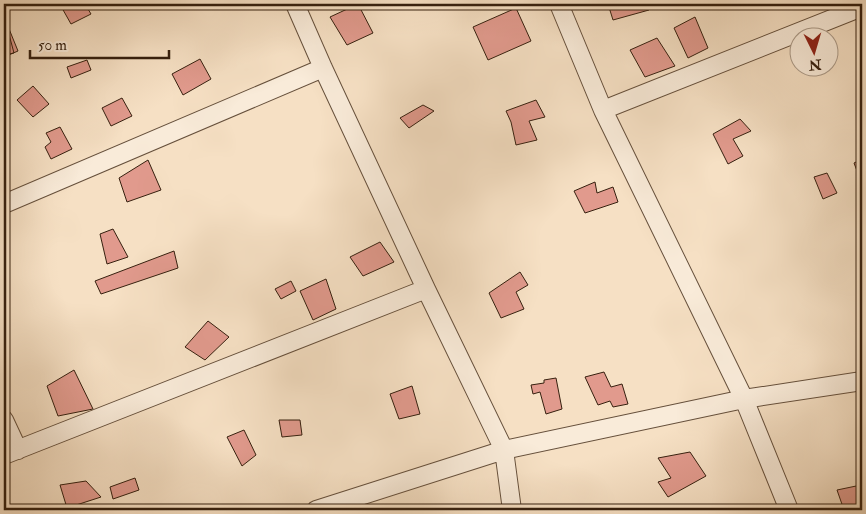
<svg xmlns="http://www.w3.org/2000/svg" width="866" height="514" viewBox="0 0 866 514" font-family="'IM FELL Double Pica',serif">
	<rect width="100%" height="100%" fill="#f6e0c4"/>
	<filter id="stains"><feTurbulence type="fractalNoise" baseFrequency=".004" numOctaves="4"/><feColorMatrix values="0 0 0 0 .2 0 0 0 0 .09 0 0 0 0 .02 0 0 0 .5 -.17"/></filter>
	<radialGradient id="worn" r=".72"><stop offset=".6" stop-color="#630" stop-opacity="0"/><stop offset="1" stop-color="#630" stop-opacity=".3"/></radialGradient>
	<!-- building -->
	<path fill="#e19a8d" stroke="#36200f" d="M69 4H85L91 14 71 24 62 8Z
		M358 4 373 33 347 45 330 17Z
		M608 4H647L649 10 613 20Z
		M516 8 531 41 488 60 473 27Z
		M695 17 708 48 688 58 674 28Z
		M4 19H5L18 51 4 57Z
		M7 27 14 53 4 55V28Z
		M657 38 675 66 645 77 630 50Z
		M200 59 211 79 183 95 172 74Z
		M87 60 91 70 71 78 67 67Z
		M33 86 49 104 33 117 17 100Z
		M122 98 132 116 111 126 102 108Z
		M536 100 545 117 529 121 537 140 516 145 511 122 506 111Z
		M423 105 434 111 409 128 400 118Z
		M740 119 751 131 733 139 743 156 728 164 713 134Z
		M60 127 72 149 51 159 45 147 51 142 46 133Z
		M862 159V184L854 163Z
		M148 160 161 190 127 202 119 178Z
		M827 173 837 193 823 199 814 177Z
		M595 182 597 193 613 187 618 202 585 213 574 191Z
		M113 229 128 257 107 264 100 234Z
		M380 242 394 262 363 276 350 257Z
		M174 251 178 268 101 294 95 281Z
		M520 272 528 285 516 292 524 309 501 318 489 293Z
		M326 279 336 309 313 320 300 291Z
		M291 281 296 291 281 299 275 289Z
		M208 321 229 337 205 360 185 347Z
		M74 370 93 409 58 416 47 386Z
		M604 372 611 387 622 384 628 404 613 407 610 401 598 405 585 377Z
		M556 378 562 409 546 414 540 392 533 394 531 385 544 383V380Z
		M412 386 420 414 399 419 390 394Z
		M279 420H300L302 435 282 437Z
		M244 430 256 455 242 466 227 437Z
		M690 452 706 476 668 497 658 482 671 478 658 458Z
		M135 478 139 490 113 499 110 487Z
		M86 481 101 497 67 508 60 485Z
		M861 485 862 510H844L837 490Z"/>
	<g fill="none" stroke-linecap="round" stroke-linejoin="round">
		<!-- minor casing -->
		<g stroke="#66503c" stroke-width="20">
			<path id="minor" d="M295 4 323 68 426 289 504 450 512 510
				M559 4 603 110 744 399 789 510
				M603 110 862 7
				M4 204 323 68
				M4 420 18 450
				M4 455 426 289
				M316 510 504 450 744 399 862 381"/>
		</g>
		<!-- minor -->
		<use href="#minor" stroke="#f9ebd9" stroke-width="18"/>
	</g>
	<!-- margin -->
	<rect width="866" height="514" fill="none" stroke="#f6e0c4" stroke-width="20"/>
	<rect x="5" y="5" width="856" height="504" fill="none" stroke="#36200f" stroke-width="2.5"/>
	<rect x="10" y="10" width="846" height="494" fill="none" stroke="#36200f"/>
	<!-- north arrow -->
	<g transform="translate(814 52) rotate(175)"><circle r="24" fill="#f9ebd9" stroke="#ab9a88"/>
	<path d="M0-4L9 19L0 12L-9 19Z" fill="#8f2418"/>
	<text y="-8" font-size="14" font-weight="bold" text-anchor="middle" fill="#36200f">N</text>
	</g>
	<!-- scale -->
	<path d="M30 50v8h139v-8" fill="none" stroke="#36200f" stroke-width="2.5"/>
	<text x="38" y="50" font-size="15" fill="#36200f" stroke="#f9ebd9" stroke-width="4" paint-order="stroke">50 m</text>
	<rect width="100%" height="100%" filter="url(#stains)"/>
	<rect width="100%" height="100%" fill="url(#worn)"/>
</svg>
